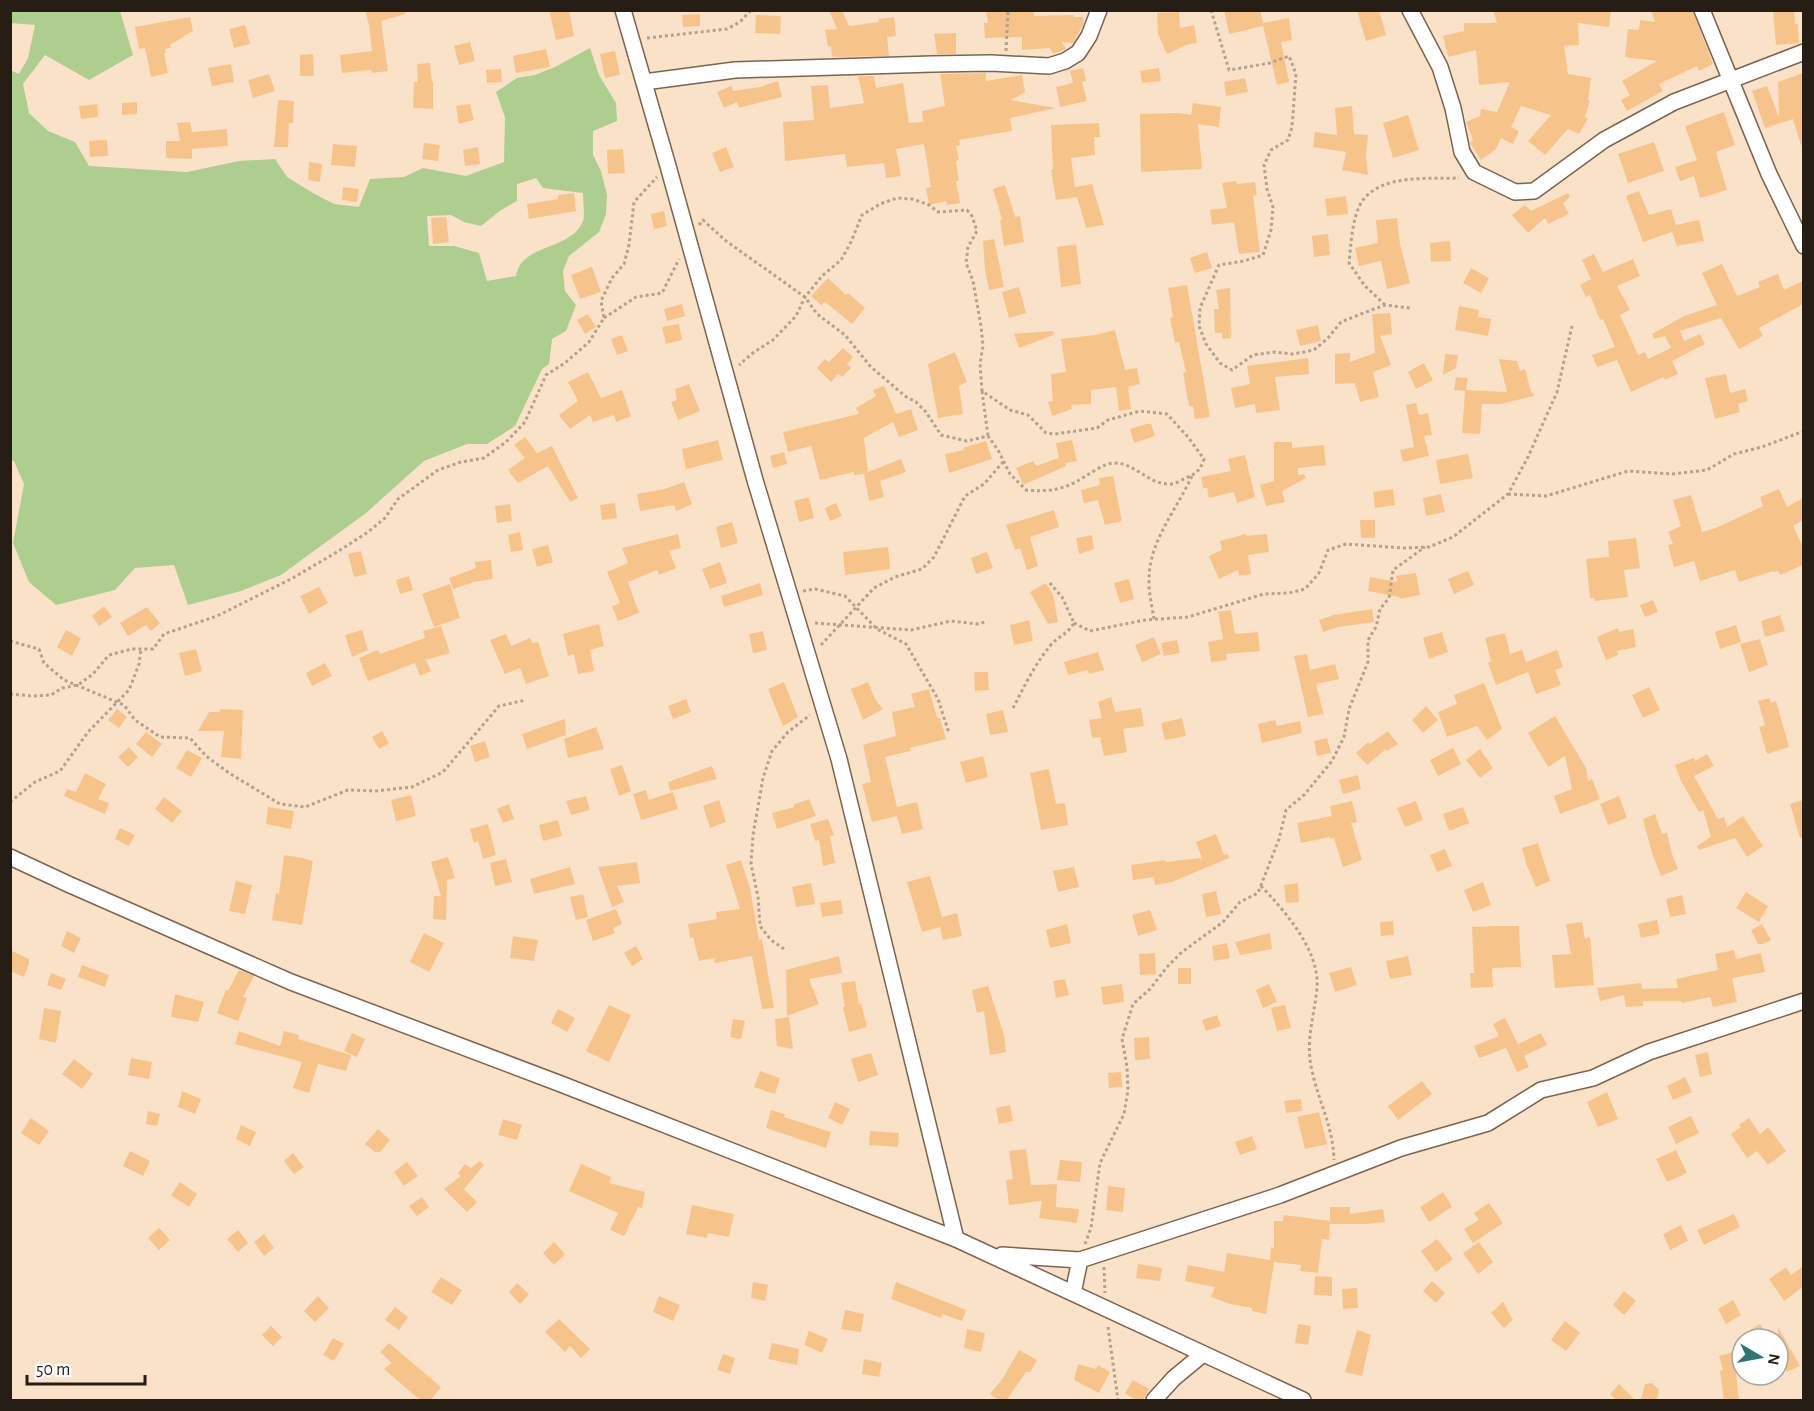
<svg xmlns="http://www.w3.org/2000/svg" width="1814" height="1411" viewBox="0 0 1814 1411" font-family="'Alegreya Sans',sans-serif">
	<rect width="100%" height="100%" fill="#fae2c8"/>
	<!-- green -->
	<path fill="#adce8e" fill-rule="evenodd" d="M11 10 120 11 133 55 89 80 45 55 23 84 29 113 48 131 75 142 89 166 187 172 239 161 275 159 287 177 313 193 334 204 359 207 370 179 404 177 423 168 466 176 504 162 505 117 496 92 517 78 535 75 555 67 590 48 599 75 616 103 617 121 593 131V155L601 171 607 195 606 214 599 232 569 256 563 271 565 291 576 305 566 331 552 339 549 364 542 369 515 426 487 444H467L424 461 366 513 281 575 241 591 188 605 174 565 135 568 115 590 56 605 29 582 13 543 24 484 14 461 10 460V70L19 74 28 58 35 25 11 23ZM536 178 543 188 583 193C583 200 585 214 583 221 571 251 521 243 516 276L487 281 479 253 454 246H429L427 216 451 215 464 222 481 226 501 210 517 201V184Z"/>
	<!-- building -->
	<path fill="#f6c48b" d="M365 10H405V14L381 21 388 71 372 73 371 70 342 73 340 55 372 51 369 25Z
		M549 10H569L574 36 556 40Z
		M829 10H842L849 26 879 22 878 19 894 17 896 36 887 37 889 56 832 57 831 46 828 47 825 30 837 29Z
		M986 10H1034V16L1074 15V17H1083L1084 23 1073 43 1062 42 1066 49 1053 54 1050 48 1022 50V37L985 38 984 23H988Z
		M1224 10H1260L1263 23 1289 18 1292 40 1281 42 1289 82 1277 85 1263 26 1229 34Z
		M1357 10H1379L1386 35 1366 41Z
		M1493 10H1602L1611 12 1609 27 1578 23 1579 45 1564 46 1568 74 1591 78 1588 100H1590L1585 117 1588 118 1579 134 1568 129 1545 155 1528 141 1551 115 1521 106 1511 127 1519 131 1513 144 1501 138 1496 149 1481 160 1470 143 1473 140 1466 122 1480 116 1481 109 1497 112 1510 82 1479 85 1476 50 1448 57 1443 36 1464 31V23H1497Z
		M1651 10H1692L1713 64 1699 71 1697 66 1659 84 1663 91 1627 111 1621 100 1630 95 1622 81 1657 61 1625 57 1628 29 1639 30 1640 20 1655 22Z
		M1773 10H1794L1795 24H1798L1799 43 1776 45Z
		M1179 12 1180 28 1194 25 1197 43 1186 45 1167 54 1158 34 1157 13Z
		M700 14V26L683 27 682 15Z
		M756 15 781 16 780 34 755 33Z
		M190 17 193 31 170 45 171 48 165 49 166 53H164L168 73 151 77 145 48 139 49 135 27Z
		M245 25 250 44 234 48 229 29Z
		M956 33V54H937L934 34Z
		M470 42 475 61 459 65 454 46Z
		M546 49 550 67 516 73 513 56Z
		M615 51 620 75 605 78 600 54Z
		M313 54 314 76H300V55Z
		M430 63 432 82H433V109L413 108 414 82H418L417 64Z
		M231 64 234 82 212 86 208 68Z
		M1083 68 1086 81 1082 82 1087 101 1060 107 1056 87 1073 83 1070 71Z
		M1159 68 1161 81 1142 83 1140 71Z
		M501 69 502 82 487 83 486 70Z
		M986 73V81L1022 75 1025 92 1011 100 1056 108 1010 118 1012 131 959 140 960 145 956 146 959 160 956 161 959 181H956L960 203 947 205 946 201 929 205 926 188 931 187 924 144 896 149 901 176 886 178 884 163 847 167 845 154 785 161 783 122 814 120 811 86 828 85 830 108 864 103 858 76H874L876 88 903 83 909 123 923 122 922 111 945 106 940 74Z
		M1803 73V144L1801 145 1793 119 1765 128 1752 91 1767 86 1779 117 1778 82Z
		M269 74 275 91 253 98 248 80Z
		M1245 78 1248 92 1226 96 1224 82Z
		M778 81 782 97 739 108 737 102 724 108 717 92 732 86 733 91 760 87Z
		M278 100 294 101 293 123H289L288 147H274Z
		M137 102V114L122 115V103Z
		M1193 103 1221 107 1219 127 1198 124 1202 169 1141 172 1140 114 1179 113 1191 115Z
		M97 104 98 117 81 119 79 106Z
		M470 104 474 120 459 124 456 106Z
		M1352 106 1354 134 1368 135 1366 157 1368 175 1342 170 1346 152 1313 147 1315 132 1337 135 1335 108Z
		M1724 112 1735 145 1716 152 1727 190 1700 198 1694 176 1680 181 1675 167 1697 160 1685 126Z
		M1408 115 1419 150 1393 158 1383 123Z
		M190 122 192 132 227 129 228 146 192 149V159L166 158V141H180L177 123Z
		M1099 123 1100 137H1094L1095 155 1071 158 1075 187 1092 184 1104 225 1086 228 1077 197 1056 200 1051 170 1053 169 1051 125Z
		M107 140 108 156 90 157 89 141Z
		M1654 142 1664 171 1628 183 1618 154Z
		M424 143 440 145 438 161 422 159Z
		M333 144 357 146 355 167 331 165Z
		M478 147 480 164 465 166 463 150Z
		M726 147 734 167 720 172 712 153Z
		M623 149 625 173 608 174 607 150Z
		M309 162 322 164 320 182 308 180Z
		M1236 181 1237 184 1255 182 1257 195 1253 196 1260 252 1239 254 1234 222 1212 225 1210 210 1227 208 1222 183Z
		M1005 185 1015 217 1020 216 1024 242 1004 246 1000 220 1002 219 993 189Z
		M343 187 359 189 357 202 342 200Z
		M1639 191 1649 215 1671 209 1676 225 1699 220 1704 241 1677 246 1672 232 1643 242 1626 196Z
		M574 193 576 211 529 219 527 204 558 199V195Z
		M1568 193 1570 197 1563 203 1569 214 1548 224 1545 218 1528 233 1512 215 1525 205 1531 211Z
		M1346 196 1348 214 1327 216 1325 199Z
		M664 211 667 226 654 229 651 214Z
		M446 217 449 242 433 244 431 218Z
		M1397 218 1400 244 1410 283 1387 289 1381 261 1359 266 1355 248 1378 243 1376 220Z
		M1328 234 1330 255 1314 257 1312 236Z
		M994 239 1004 287 989 290 985 270 983 241Z
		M1450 241 1451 261 1431 262 1430 243Z
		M1076 244 1081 284 1061 287 1057 247Z
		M1207 252 1212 268 1195 273 1190 258Z
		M1594 254 1603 272 1633 259 1640 276 1617 286 1630 310 1620 315 1638 355 1645 352 1648 359 1671 348 1665 336 1654 339 1652 334 1684 316 1717 305 1702 273 1722 264 1737 296 1760 287 1758 282 1778 274 1784 290 1803 281V304L1759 328 1763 336 1739 349 1721 318 1680 331 1684 341 1700 334 1705 344 1672 361 1678 374 1665 380 1664 377 1631 392 1617 360 1597 367 1592 355 1615 347 1603 319 1600 320 1590 295 1586 297 1580 285 1591 279 1582 260Z
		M592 267 601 292 580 299 571 275Z
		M1471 268 1489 278 1481 293 1463 283Z
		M828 278 846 295 848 293 865 308 852 324 825 302 821 305 811 296Z
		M1187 285 1210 417 1195 419 1193 406H1189L1183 373 1186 372 1179 342 1175 343 1170 318 1173 317 1168 288Z
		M1019 287 1026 313 1009 318 1002 292Z
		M1230 288 1231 338 1223 339 1222 333H1215L1214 309H1219L1216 290Z
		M682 304 685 316 667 321 664 309Z
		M1459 306 1479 310 1478 317 1491 319 1488 336 1455 330Z
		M1390 313 1392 334 1380 336 1391 365 1373 372 1379 397 1360 402 1355 383 1335 384V354L1350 353V362L1375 353 1372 314Z
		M588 314 596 327 585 334 577 320Z
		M679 324 682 340 666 344 662 327Z
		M1318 325 1321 341 1300 346 1296 330Z
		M1115 330 1125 370 1137 368 1140 384 1128 387 1131 409 1119 411 1116 387 1091 390V404L1071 405 1072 409 1052 416 1048 402 1053 401 1051 374 1066 372 1061 339 1095 335Z
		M1053 331 1054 335 1019 348 1014 334Z
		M622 335 628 351 617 355 611 339Z
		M843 348 853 357 847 364 851 368 842 377 838 374 831 382 817 368 825 359 829 362Z
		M955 352 967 382 959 386 963 414 938 418 928 364Z
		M1445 354 1458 355 1456 368 1443 375Z
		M1308 358 1309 374 1275 377 1280 410 1256 413 1255 404 1235 408 1231 388 1250 384 1247 366Z
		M1499 359 1517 361 1520 371 1525 369 1531 392 1533 393 1534 396 1500 404H1482L1480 434 1462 433 1465 391 1454 390 1456 377 1468 378 1466 390 1507 392Z
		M1424 363 1433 380 1416 389 1408 372Z
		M588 372 601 398 622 390 631 416 616 422 614 415 593 422 590 415 570 429 559 415 578 401 568 382Z
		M1726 374 1730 393 1745 389 1748 401 1738 404 1740 412 1715 419 1705 378Z
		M689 384 700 411 678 420 671 402 677 400 675 389Z
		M884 386 896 414 911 409 918 430 899 437 893 422 864 438 868 472 901 459 906 472 880 481 884 497 869 501 864 474 854 475V472L820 480 811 446 788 452 783 432 859 414 856 408 876 396 873 390Z
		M1416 403 1419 415 1428 413 1432 435 1424 436 1429 456 1403 462 1400 450 1414 447 1406 405Z
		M1146 424H1151L1155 436 1134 443 1130 429Z
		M525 437 537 453 552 446 578 498 570 502 548 466 518 483 508 470 525 458 514 445Z
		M718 440 723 460 686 469 682 449Z
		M1072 440 1077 461 1065 463 1066 466 1023 485 1016 468 1033 461 1036 466 1059 458 1056 443Z
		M986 441 992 459 949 473 945 454 964 450 963 448Z
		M1274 442H1292V448L1324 445 1326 465 1298 468V475L1304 474 1306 478 1282 491 1285 502 1266 506 1260 485 1274 481Z
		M784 452 787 464 773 468 770 456Z
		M1468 454 1473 478 1440 484 1436 460Z
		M1245 455 1255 497 1237 503 1234 492 1209 498 1207 488H1203L1201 477 1231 471 1228 459Z
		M1113 476 1122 521 1105 525 1098 500 1084 503 1081 490 1100 485 1099 478Z
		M684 482 692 504 676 511 674 505 640 511 637 494 665 489Z
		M1393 489 1395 505 1375 508 1373 492Z
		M1779 489 1787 507 1803 498V520L1793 526 1803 547V565L1780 575 1778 571 1773 572V571L1739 582 1735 570 1700 581 1694 561 1674 567 1668 545 1673 544 1668 532 1681 526 1673 500 1691 495 1702 532 1716 528 1763 506 1760 497Z
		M1441 494 1445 512 1426 516 1423 498Z
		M809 497 814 518 799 522 794 501Z
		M615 503 617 518 602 520 600 505Z
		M836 503 842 516 830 521 825 508Z
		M510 504 512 521 497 523 495 506Z
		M1054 510 1059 527 1030 537 1038 566 1027 570 1020 548 1015 550 1006 525Z
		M1360 520H1375V538H1361Z
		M732 522 738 543 721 548 716 527Z
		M520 532 523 550 511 552 508 535Z
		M678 534 681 548 669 551 676 568 659 575 657 570 628 582 639 613 618 621 612 606 620 603 607 572 628 563 622 548Z
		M1246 534V536L1267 534 1269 552 1248 555 1251 574 1239 576 1238 570 1219 579 1209 556 1222 550 1220 541Z
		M1092 535 1094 549 1079 554 1076 538Z
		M1636 538 1640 568 1624 570 1628 597 1595 601 1594 598H1590L1586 559 1609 557 1608 541Z
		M548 545 553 562 537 567 532 549Z
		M888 547 890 569 845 575 843 552Z
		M361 551 367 574 354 577 348 554Z
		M987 552 993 568 976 574 971 558Z
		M491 560 493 579 474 582 453 589 449 578 476 568 475 562Z
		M720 562 727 583 710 589 702 569Z
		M1468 571 1474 585 1454 594 1448 579Z
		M1416 573 1420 595 1400 599 1399 597 1368 591 1370 577 1397 582 1396 576Z
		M409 576 413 590 400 594 396 580Z
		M1129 579 1134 599 1120 603 1114 583Z
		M760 583 763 595 724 607 721 596Z
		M1046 583 1053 595 1058 622 1048 624 1030 592Z
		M450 584 460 618 434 627 422 594Z
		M319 587 328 603 309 614 300 596Z
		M1653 600 1658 612 1645 617 1640 605Z
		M104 606 112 617 99 626 92 616Z
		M147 607 160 623 151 631 146 625 128 636 120 623Z
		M1372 609 1374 622 1338 627 1323 632 1319 620 1334 615Z
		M1231 610 1235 634 1258 632 1260 651 1226 654 1227 660 1211 662 1208 642 1223 639 1218 612Z
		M1780 615 1785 631 1765 637 1761 621Z
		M1029 620 1033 641 1014 645 1010 625Z
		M599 624 604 646 590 650 594 671 578 674 574 654 568 656 563 634Z
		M1736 625 1741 642 1720 649 1715 632Z
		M441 626 450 653 426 660 431 671 420 676 415 663 368 681 359 658 378 650 380 654 425 638 423 631Z
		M1618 628 1619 632 1633 629 1636 647 1617 651 1618 655 1606 660 1597 637Z
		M66 630 81 638 72 656 57 647Z
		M362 630 368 650 352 657 345 635Z
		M763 631 767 650 753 653 749 634Z
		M1442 632 1448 652 1429 659 1423 638Z
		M1505 633 1510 654 1522 650 1526 662 1557 650 1563 667 1555 670 1561 685 1536 694 1528 672 1496 685 1488 663 1491 661 1485 638Z
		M506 634 511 646 530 638 532 643 538 642 549 676 526 684 520 668 505 674 490 640Z
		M1154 637 1161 654 1142 662 1135 645Z
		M1760 639 1768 665 1749 672 1740 644Z
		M1177 640 1180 653 1164 656 1161 643Z
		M196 649 202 671 185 676 179 653Z
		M1098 652 1104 670 1089 674 1088 670 1068 675 1064 662Z
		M1307 654 1310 670 1335 664 1339 679 1316 684 1324 716 1322 714 1308 717 1294 656Z
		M325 663 332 676 312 686 306 673Z
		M974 672H988L989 690 975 691Z
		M784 682 798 717 783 726 768 689Z
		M868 682 875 699 883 709 863 720 851 689Z
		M1484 683 1502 729 1487 740 1477 726 1447 737 1438 712 1457 704 1454 695Z
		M1649 687 1660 710 1643 718 1632 695Z
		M929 689 937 718H940L946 739 910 748 911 751 885 757 897 807 917 802 923 829 902 834 897 816 872 822 862 784 871 782 863 745 896 736 892 712 915 707 911 694Z
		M1111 697 1115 712 1141 708 1144 726 1123 729 1127 752 1104 756 1100 737 1092 738 1089 720 1102 718 1098 702Z
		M1769 698 1771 703 1776 701 1789 747 1767 754 1759 727 1765 725 1758 701Z
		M686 699 691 712 673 719 668 706Z
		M1426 706 1438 720 1423 733 1412 720Z
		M117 709 127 717 119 728 108 720Z
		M220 709 243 710 241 759 221 757 224 731H198L209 712H220Z
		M1003 710 1008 732 990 735 986 714Z
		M1555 716 1586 768 1588 781 1592 779 1600 799 1560 814 1554 796 1572 789 1565 756 1548 767 1528 733Z
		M1182 718 1186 736 1165 740 1161 723Z
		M565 719 566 735 527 749 522 734Z
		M1275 720 1277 726 1300 721 1302 733 1262 743 1258 724Z
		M596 727 604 749 568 758 564 739Z
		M382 731 389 743 379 749 372 737Z
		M1388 731 1398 744 1387 751 1386 749 1367 765 1356 753 1368 742 1370 744Z
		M146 732 162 744 152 757 136 744Z
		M1327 738 1331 753 1317 756 1314 741Z
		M485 741 490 757 475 762 470 746Z
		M129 747 138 757 128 767 118 757Z
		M1453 748 1461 764 1438 776 1430 760Z
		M1480 749 1493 768 1480 778 1466 760Z
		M187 750 202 758 191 777 176 768Z
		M1707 754 1714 766 1694 776 1718 819 1724 817 1727 827 1743 816 1763 846 1747 857 1735 838 1699 850 1697 846 1711 837 1703 810 1699 812 1681 781 1675 765 1694 758 1695 761Z
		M983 756 988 777 966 783 960 762Z
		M622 765 631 791 619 796 610 769Z
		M712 766 717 779 670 791 668 782Z
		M1049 769 1056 804 1065 803 1068 825 1041 830 1030 773Z
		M85 773 106 784 98 799 109 803 105 814 64 796 67 789 76 792Z
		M1358 775 1361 789 1343 794 1339 780Z
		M646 790 649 800 673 792 678 809 641 820 633 794Z
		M411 795 416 816 396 821 391 800Z
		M586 796 590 810 571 815 566 801Z
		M1619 796 1627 818 1608 825 1600 804Z
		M164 797 182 811 172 823 155 809Z
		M809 799 816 816 777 829 772 813 794 807 793 805Z
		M719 800 726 822 710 828 703 806Z
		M1803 800V837L1800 838 1790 804Z
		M1352 801 1357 822 1351 823 1362 860 1343 867 1334 838 1330 839V837L1301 843 1297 823 1332 816 1330 806Z
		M1416 801 1423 820 1405 827 1397 808Z
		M509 804 514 819 503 823 497 809Z
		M268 807 294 811 291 829 266 824Z
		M1463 807 1469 823 1449 831 1443 814Z
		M1655 814 1662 834 1667 833 1672 854 1678 869 1661 876 1652 853 1643 819Z
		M828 819 834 835 830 836 835 863 823 866 819 840 815 841 810 824Z
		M558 820 562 836 543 841 539 825Z
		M488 824 496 855 483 859 478 841 474 843 470 829Z
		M120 828 135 835 129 846 115 839Z
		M1216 834 1224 855 1228 854 1229 858 1172 882 1155 885 1154 877 1133 880 1131 865 1165 860V862L1202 858 1196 842Z
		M1538 843 1550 881 1536 887 1527 866 1522 848Z
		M1445 849 1452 866 1437 872 1430 855Z
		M284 855 303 858 313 861 302 925 272 920 276 893 279 894Z
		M448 857 455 878 447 880 446 920 433 919 434 896H441L431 862Z
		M506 859 512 882 495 886 490 863Z
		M741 860 750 888 759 940 762 939 774 1008 762 1009 752 956 715 963 714 958 699 961 693 937 690 938 688 924 717 919 716 912 740 909 726 865Z
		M637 862 640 883 617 886 624 902 612 907 598 867Z
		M570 867 575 884 534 894 530 879Z
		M1074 867 1079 887 1058 892 1053 871Z
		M930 876 942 917 957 913 962 936 943 940 940 927 922 932 907 882Z
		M236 881 252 885 245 914 229 911Z
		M1483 882 1491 905 1473 912 1464 890Z
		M811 883 815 904 796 907 792 887Z
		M1298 883 1299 902 1286 903 1284 885Z
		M1216 891 1221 914 1206 917 1202 894Z
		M1746 892 1768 906 1759 922 1736 908Z
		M583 894 588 917 576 920 570 897Z
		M1682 895 1686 914 1670 917 1666 899Z
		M841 900 843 914 822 917 820 903Z
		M616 909 622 924 613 928 615 933 593 941 586 920Z
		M1150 910 1157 930 1138 936 1132 915Z
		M1657 920 1660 934 1641 938 1638 924Z
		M1393 921 1394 935 1381 936 1380 922Z
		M1582 922 1585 939 1590 937 1594 985 1555 988 1552 955 1571 954 1566 924Z
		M1067 924 1071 943 1050 948 1046 930Z
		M1762 924 1771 940 1763 944H1758L1751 930Z
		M1493 926H1519L1521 967 1492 968 1493 987 1471 988 1470 973H1474L1472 927Z
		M67 931 81 938 74 953 61 946Z
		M424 933 444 943 429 972 410 962Z
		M1270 933 1272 949 1240 955 1235 942Z
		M513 936 538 940 534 961 510 958Z
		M1227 943 1230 958 1214 961 1212 946Z
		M636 946 643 959 632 966 624 953Z
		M10 950 29 959V964L24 977 10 971Z
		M1734 950 1736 959 1761 953 1765 972 1732 978 1737 1002 1713 1007 1710 997 1682 1003 1681 1001H1643V1006L1626 1007 1624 995 1600 1001 1597 988 1641 983 1642 989 1678 988 1676 979 1718 970 1715 954Z
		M1155 953 1156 974 1140 975 1139 954Z
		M839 956 842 973 809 979 819 1004 787 1016 786 970Z
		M1408 956 1412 975 1390 979 1386 961Z
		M82 965 109 975 105 987 78 977Z
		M1351 967 1357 985 1335 992 1329 973Z
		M1178 968H1191V984H1178Z
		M239 970 254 976 243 997 247 998 238 1021 217 1013 226 990 228 991Z
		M51 973 66 979 61 990 47 985Z
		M1065 979 1069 995 1056 998 1053 981Z
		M855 981 859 1004 861 1003 867 1027 849 1032 843 1007H845L841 983Z
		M1122 984 1124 1002 1103 1005 1101 987Z
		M1269 984 1277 1002 1263 1008 1256 990Z
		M988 986 1004 1035 1006 1052 990 1055 984 1011 977 1013 972 990Z
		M175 994 204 1002 198 1022 171 1017Z
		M609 1005 631 1015 609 1062 586 1051Z
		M1285 1005 1291 1028 1277 1031 1271 1008Z
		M44 1008 61 1011 56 1043 39 1039Z
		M558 1009 575 1018 567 1032 551 1023Z
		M1217 1015 1221 1026 1206 1031 1202 1020Z
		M789 1017 793 1049 777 1046 776 1037 775 1019Z
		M1505 1018 1518 1044 1541 1033 1547 1045 1524 1056 1529 1067 1517 1072 1506 1048 1479 1058 1474 1046 1499 1036 1493 1024Z
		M733 1019 745 1021 741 1039 730 1037Z
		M239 1031 280 1046 284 1031 299 1035 298 1039 351 1055 346 1071 318 1064 309 1093 293 1088 302 1062 235 1044Z
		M352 1033 365 1039 357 1057 344 1051Z
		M1149 1037 1150 1059 1135 1060 1134 1038Z
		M1708 1052 1712 1074 1700 1077 1695 1055Z
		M871 1053 878 1075 858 1082 851 1059Z
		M131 1058 152 1062 149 1079 128 1075Z
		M74 1059 93 1074 82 1089 62 1074Z
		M760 1071 780 1078 775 1094 754 1087Z
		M1121 1072 1122 1087 1109 1088 1108 1073Z
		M1685 1077 1692 1092 1673 1100 1667 1086Z
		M1422 1081 1432 1094 1398 1120 1388 1106Z
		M182 1091 201 1099 195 1114 178 1107Z
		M1607 1092 1618 1119 1598 1127 1587 1102Z
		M1301 1099 1302 1111 1286 1113 1284 1101Z
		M835 1102 850 1109 842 1125 828 1118Z
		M1010 1105 1013 1121 999 1124 996 1108Z
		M771 1110 785 1114 784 1117 831 1132 826 1148 766 1128Z
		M148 1111 160 1114 157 1126 146 1124Z
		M1319 1112 1327 1144 1305 1149 1297 1117Z
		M1691 1116 1699 1133 1676 1144 1668 1127Z
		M31 1118 49 1131 39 1145 21 1133Z
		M1749 1118 1760 1134 1768 1127 1786 1151 1768 1165 1757 1151 1747 1158 1731 1134 1741 1127 1739 1125Z
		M503 1119 522 1125 517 1140 498 1135Z
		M241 1125 256 1132 250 1146 236 1139Z
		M378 1129 390 1140 380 1152H375L365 1144Z
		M870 1131 899 1133 898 1147 869 1145Z
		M1252 1136 1257 1149 1240 1155 1235 1142Z
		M1026 1149 1031 1185 1057 1184 1056 1207 1079 1209 1077 1223 1039 1218 1042 1201 1009 1205 1006 1180 1013 1179 1009 1151Z
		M1676 1150 1687 1173 1667 1182 1656 1159Z
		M130 1151 150 1161 143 1176 123 1166Z
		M293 1153 304 1167 294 1174 284 1161Z
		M1060 1160 1082 1162 1080 1182 1057 1180Z
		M480 1161 484 1165 464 1189 477 1202 467 1212 444 1189 461 1176 458 1173 465 1164 471 1168Z
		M407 1162 418 1176 404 1186 394 1172Z
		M581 1164 611 1177 609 1183 645 1192 642 1208 638 1207 624 1236 610 1230 618 1213 569 1191Z
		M180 1182 197 1194 189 1207 171 1195Z
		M1108 1186 1125 1188 1123 1212 1106 1210Z
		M1443 1192 1452 1207 1429 1222 1420 1207Z
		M422 1197 429 1207 417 1216 409 1206Z
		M1489 1203 1503 1223 1473 1243 1464 1229 1479 1220 1474 1213Z
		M692 1205 734 1214 729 1237 708 1233 707 1238 686 1234Z
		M1330 1207H1350V1214L1383 1209 1385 1222 1367 1224H1330Z
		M1734 1214 1740 1227 1704 1245 1697 1230Z
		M1284 1215 1330 1221 1329 1240 1322 1239 1318 1273 1300 1271 1301 1265 1274 1262 1266 1314 1252 1311V1308L1230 1304 1211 1297 1215 1287 1185 1281 1188 1265 1224 1272 1227 1253 1270 1260 1271 1247 1274 1248V1221H1283Z
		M1681 1225 1688 1241 1670 1250 1663 1234Z
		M159 1228 170 1240 159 1250 148 1238Z
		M238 1230 248 1243 238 1252 227 1239Z
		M264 1234 274 1248 264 1256 254 1242Z
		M1437 1239 1453 1259 1436 1272 1421 1251Z
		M554 1242 565 1254 554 1265 543 1253Z
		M1479 1242 1493 1262 1478 1274 1463 1253Z
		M1138 1264 1162 1268 1160 1281 1136 1278Z
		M1803 1266V1287L1784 1301 1769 1279 1786 1267 1791 1275Z
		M1315 1276 1332 1277V1296L1314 1295Z
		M441 1277 462 1290 452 1305 431 1292Z
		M1432 1281 1445 1293 1436 1303 1423 1291Z
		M753 1282 768 1285 765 1301 751 1298Z
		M896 1282 966 1310 962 1321 942 1314 941 1318 891 1299Z
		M517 1283 529 1294 520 1304 509 1292Z
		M1357 1288 1358 1308 1343 1309 1342 1289Z
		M1624 1291 1636 1301 1624 1315 1613 1305Z
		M318 1296 329 1308 315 1322 304 1311Z
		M659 1296 680 1305 673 1321 653 1312Z
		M1733 1300 1741 1315 1726 1324 1718 1309Z
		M1503 1302 1513 1320 1504 1328 1491 1313Z
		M395 1307 408 1317 399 1330 385 1320Z
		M845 1310 864 1314 861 1332 841 1329Z
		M559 1319 590 1349 581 1358 570 1346 565 1352 545 1332Z
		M1565 1321 1580 1333 1566 1351 1551 1340Z
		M1298 1324 1311 1326 1308 1345 1295 1343Z
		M1760 1324 1769 1339H1736Z
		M271 1326 282 1337 273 1346 262 1335Z
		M1778 1327 1800 1366 1787 1372 1778 1355Z
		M967 1329 985 1333 981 1352 964 1348Z
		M1357 1330 1371 1335 1362 1376 1345 1372Z
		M809 1331 828 1339 822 1353 804 1345Z
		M333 1338 344 1344 334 1361 323 1355Z
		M389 1343 441 1387 430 1401H421L384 1369 392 1363 380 1352Z
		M772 1343 799 1349 797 1365 768 1359Z
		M1019 1350 1037 1360 1030 1372H1026L1006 1401H1000L990 1394 1003 1378Z
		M1734 1352 1739 1401H1724L1720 1371 1723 1370 1719 1356Z
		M723 1354 735 1358 730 1374 717 1370Z
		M864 1359 882 1363 879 1377 862 1374Z
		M1078 1364 1096 1369 1098 1365 1110 1372 1099 1393 1074 1380Z
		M1133 1380 1149 1389 1142 1401H1137L1125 1393Z
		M1652 1383 1659 1390 1657 1400 1641 1399 1645 1384Z
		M1619 1384 1636 1401H1617L1610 1394Z"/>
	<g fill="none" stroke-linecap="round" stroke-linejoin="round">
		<!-- minor casing -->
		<g stroke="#79654e" stroke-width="18">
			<path id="minor" d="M623 10 668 166 755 480 839 759 956 1239
				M1410 10 1440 67 1453 108 1462 152 1474 172 1515 192 1534 191 1604 140 1674 102 1804 52
				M1702 10 1769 174 1804 246
				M644 82 735 70 932 64 991 63 1049 66 1065 61 1078 53 1089 36 1099 10
				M10 857 68 884 291 982 561 1084 956 1239 1303 1400
				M1002 1255 1080 1260 1280 1195 1401 1148 1488 1123 1541 1090 1593 1078 1649 1052 1804 1001
				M1073 1293 1080 1260
				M1154 1400 1174 1378 1203 1354"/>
		</g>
		<!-- path -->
		<path stroke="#b4a18c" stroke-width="3" stroke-dasharray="3 3" stroke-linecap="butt" d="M1211 10 1229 70 1270 63 1289 56 1296 74 1292 127 1288 140 1271 150 1264 165 1267 189 1273 207 1271 230 1263 255 1244 261 1219 265 1200 308 1199 326 1206 344 1220 363 1232 370 1253 355 1274 352 1293 354 1314 350 1328 338 1341 322 1361 314 1385 305 1410 308
			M647 38 727 29 740 22 751 10
			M1006 51 1008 10
			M699 225 703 220 726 241 805 297 817 314 845 335 870 366 905 396 916 402 926 412 941 435 967 441 988 436 998 450 1010 474 1026 490C1049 492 1064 490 1084 477 1093 472 1103 464 1113 463 1134 462 1148 484 1169 484 1174 485 1181 480 1186 478 1196 474 1201 469 1204 459L1188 437 1167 414 1140 411 1108 420 1097 428 1055 434 1046 433 1028 415 1010 410 982 391 980 364 983 346 981 326 973 281 966 263 968 247 977 231 972 216 967 210 938 212 929 205 912 199 897 198 880 204 862 215 851 242 841 260 822 276 805 297 796 316 773 340 754 352 739 365
			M1385 305 1365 286 1349 263C1351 245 1352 215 1363 200 1383 174 1429 179 1459 178
			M604 318 636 297 662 293 679 259
			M982 391 988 436
			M1508 494 1546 496 1628 471 1672 474 1707 470 1734 454 1762 447 1804 431
			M803 591 815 589 845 596 877 629 906 644 938 699 949 733
			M1154 619C1152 607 1149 594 1149 582 1148 542 1176 511 1192 476
			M815 623 911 630 951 621 977 624 985 622
			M1074 623 1090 631 1145 620 1188 617 1264 594 1289 593 1305 589 1319 573 1328 550 1346 544 1404 548 1429 547 1453 537 1508 494 1528 457 1557 392 1572 326
			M10 641 39 649 44 663 64 680 124 705 135 720 160 737 190 738 206 756 229 773 280 804 305 807 348 790 376 791 412 787 443 772 499 706 526 700
			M821 645 874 588 895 577 922 569 934 557 965 496 984 484 1004 461
			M10 694 32 696 51 695 62 688 78 685 93 674 109 655 132 649H153L164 634 217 616 291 579 337 552 368 532 385 518 398 499 438 470 461 462 484 458 506 442 525 422 546 375 565 363 589 342 604 318 601 301 612 278 624 264 629 245 634 202 657 177
			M1013 708C1024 687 1035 664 1050 646 1058 636 1067 635 1074 623L1062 597 1048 581
			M10 802 35 782 60 771 88 732 129 690 139 664 141 649
			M1261 886C1285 911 1320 951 1317 988 1314 1018 1305 1041 1312 1071 1319 1103 1333 1126 1334 1160
			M784 949 771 940 760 926 758 897 751 864 753 835 763 778 772 751 788 732 810 715
			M1085 1244 1091 1228 1100 1163 1124 1114 1128 1090 1127 1067 1122 1039 1133 1004 1150 989 1167 967 1182 952 1223 922 1240 902 1258 893 1279 839 1286 810 1304 795 1332 761 1344 737 1349 709 1368 662V640L1376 627 1380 609 1389 598 1393 570 1425 547
			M1104 1267 1105 1293
			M1108 1327 1118 1400"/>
		<!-- minor -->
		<use href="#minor" stroke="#fff" stroke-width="15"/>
	</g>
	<!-- border -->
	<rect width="1814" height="1411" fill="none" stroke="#261d14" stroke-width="24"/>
	<!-- north arrow -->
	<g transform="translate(1760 1357) rotate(100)"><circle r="28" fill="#ffffff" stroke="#a8a5a1" stroke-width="1.5"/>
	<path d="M0-4.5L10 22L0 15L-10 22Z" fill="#2c7676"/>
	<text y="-9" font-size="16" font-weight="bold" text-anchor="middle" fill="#261d14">N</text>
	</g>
	<!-- scale -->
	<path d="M27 1375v9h118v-9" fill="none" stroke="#261d14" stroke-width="3"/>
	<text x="36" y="1375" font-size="18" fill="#261d14" stroke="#ffffff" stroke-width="4.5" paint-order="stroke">50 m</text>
</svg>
